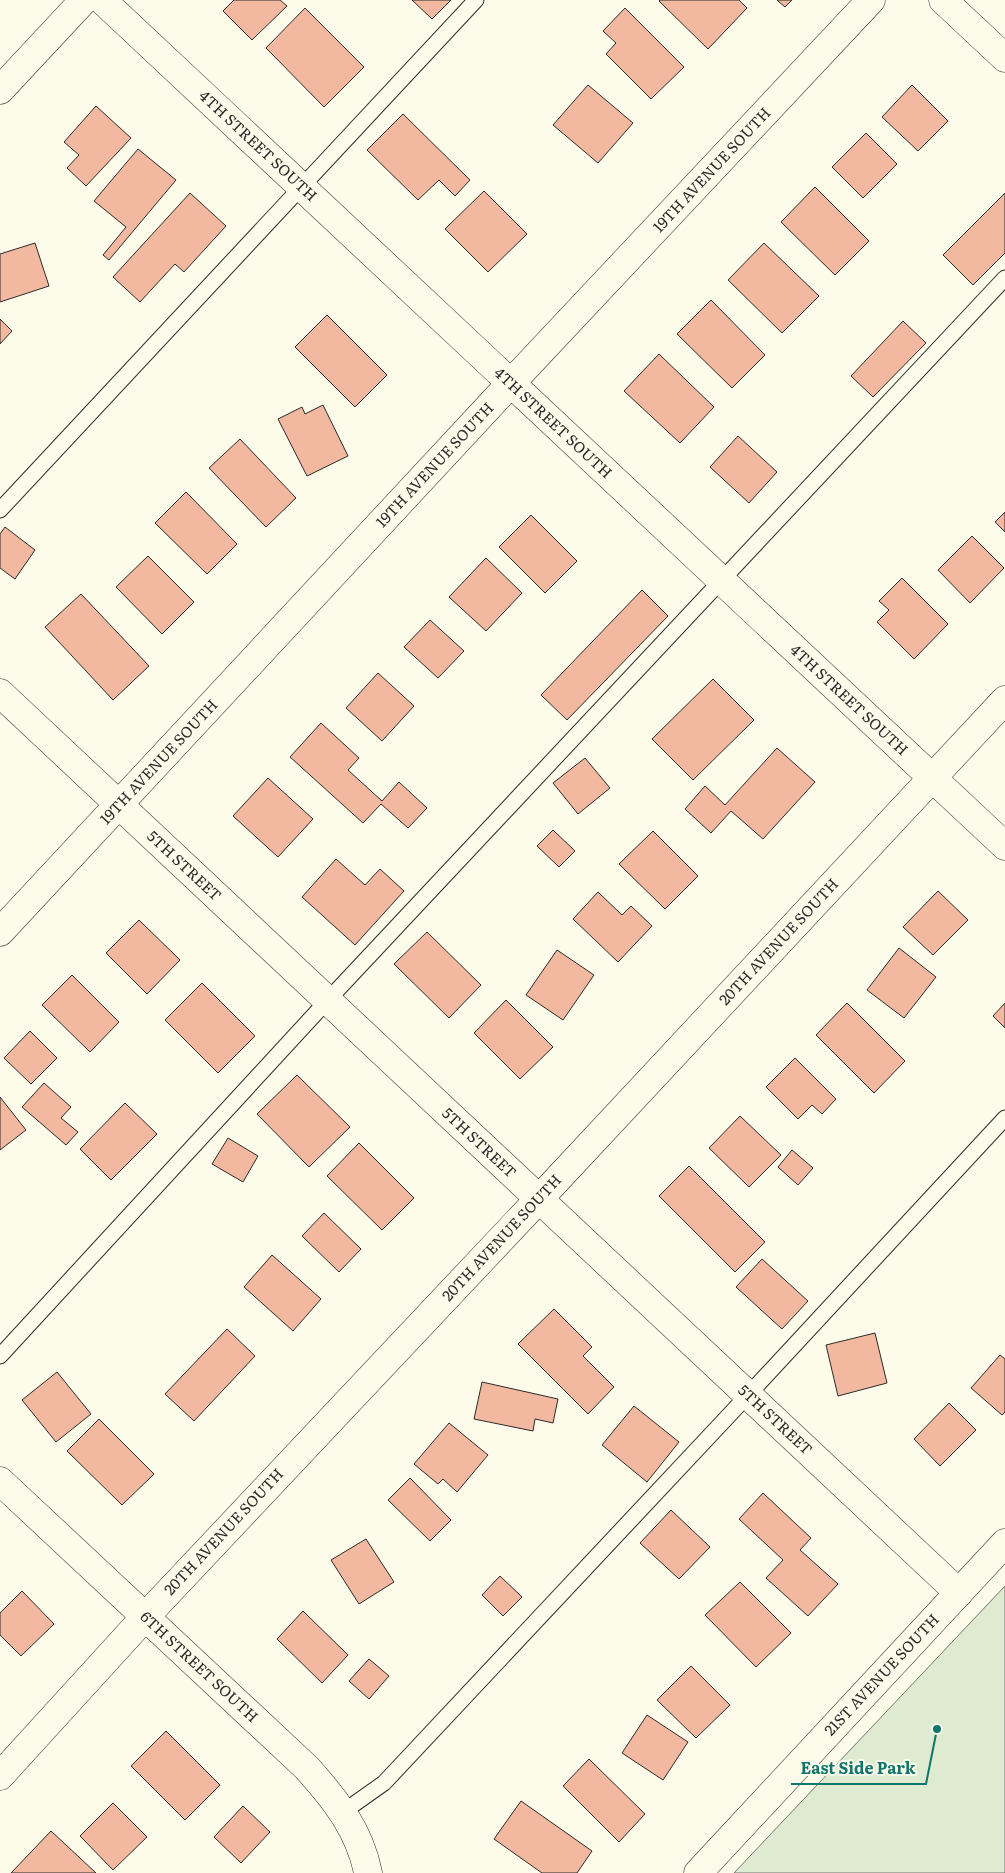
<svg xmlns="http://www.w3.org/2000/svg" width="1005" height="1873" viewBox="0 0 1005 1873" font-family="Literata,serif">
	<rect width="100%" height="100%" fill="#fdfbea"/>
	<!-- green -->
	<path fill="#deebd1" stroke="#74746e" d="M1005 1586V1873H734Z"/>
	<!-- building -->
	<path fill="#f2b8a0" stroke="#2b2b2b" d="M234 0H280L287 6 252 40 223 11Z
		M412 0H451L432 19Z
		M660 0H739L747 8 708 49 659 1Z
		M777 0H792L785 7Z
		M305 8 364 67 324 107 266 48Z
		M625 8 684 67 651 99 606 54 616 43 603 31Z
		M588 85 633 123 598 163 553 125Z
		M912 85 948 121 918 151 882 117Z
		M96 106 131 138 86 186 67 168 79 155 64 142Z
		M403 114 470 180 455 196 439 180 418 200 367 150Z
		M866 133 897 164 863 198 832 167Z
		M138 149 176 180 109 260 103 255 126 227 94 201Z
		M815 187 869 241 835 275 781 222Z
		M484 191 527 234 488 272 445 229Z
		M190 193 226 226 184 272 175 264 140 302 113 277Z
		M1005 193V253L973 285 943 255Z
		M35 243 49 286 0 302V254Z
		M764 243 819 296 782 333 728 280Z
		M711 300 765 355 732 388 677 334Z
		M327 315 387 375 355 407 295 347Z
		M0 319 12 331 0 344Z
		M903 321 926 343 873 397 851 376Z
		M659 354 714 407 680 443 624 391Z
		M323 405 348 456 307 476 278 419 302 407 305 414Z
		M738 436 777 472 749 503 710 467Z
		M240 439 296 498 266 527 209 468Z
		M186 492 237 544 207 574 155 523Z
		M1005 512V532L995 522Z
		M531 515 577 561 545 593 499 547Z
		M5 527 35 550 15 579 0 568V534Z
		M972 536 1004 568 970 603 938 570Z
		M148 556 194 602 162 634 116 587Z
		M486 558 522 593 486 631 449 597Z
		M902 578 948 624 914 659 877 622 889 610 879 601Z
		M642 590 668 616 567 720 541 695Z
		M81 594 149 666 113 700 45 627Z
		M430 620 464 651 438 678 404 647Z
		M378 673 414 706 382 741 346 708Z
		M713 679 754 720 693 780 652 739Z
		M321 723 359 758 348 770 382 801 399 782 427 808 408 828 381 804 363 823 290 757Z
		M777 748 815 782 763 839 731 811 711 833 685 809 705 786 725 805Z
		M585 758 610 788 578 814 553 783Z
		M268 778 313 819 278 857 233 816Z
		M553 830 575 851 559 867 537 846Z
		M653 831 698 876 665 909 619 864Z
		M336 859 365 885 380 869 404 891 355 945 302 897Z
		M938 891 968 920 933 955 903 927Z
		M598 892 622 915 631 906 652 926 618 962 573 919Z
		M139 920 180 960 147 994 106 953Z
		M427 932 481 985 449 1018 394 964Z
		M899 948 936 977 904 1018 867 990Z
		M557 950 594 975 563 1020 526 995Z
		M72 975 119 1022 90 1052 42 1005Z
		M202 983 255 1036 218 1073 165 1020Z
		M506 1000 553 1047 520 1079 474 1033Z
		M847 1003 905 1061 874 1093 816 1035Z
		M1005 1003V1028L993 1016Z
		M30 1031 57 1058 31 1084 4 1058Z
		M795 1058 836 1099 822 1114 812 1105 798 1119 766 1087Z
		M297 1075 350 1127 309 1167 257 1114Z
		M44 1083 71 1107 61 1118 78 1132 66 1145 22 1107Z
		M0 1097 26 1130 0 1150Z
		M125 1103 157 1134 111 1180 80 1149Z
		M740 1116 781 1155 749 1187 709 1148Z
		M228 1138 258 1156 243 1182 212 1164Z
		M359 1143 414 1198 382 1230 327 1176Z
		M792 1150 813 1168 798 1185 778 1167Z
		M689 1166 765 1242 735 1272 659 1196Z
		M324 1213 361 1249 339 1272 302 1236Z
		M272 1255 321 1299 293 1331 244 1287Z
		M762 1259 808 1301 782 1329 736 1287Z
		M554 1309 592 1347 583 1356 614 1387 588 1414 518 1344Z
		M227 1329 255 1356 194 1421 165 1394Z
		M875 1333 887 1383 838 1396 826 1345Z
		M1000 1355 1005 1359V1412L1002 1415 971 1388Z
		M57 1372 91 1414 56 1442 22 1400Z
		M482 1382 558 1399 553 1423 535 1419 533 1431 474 1419Z
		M949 1403 976 1430 940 1466 914 1439Z
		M634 1406 679 1442 647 1482 602 1445Z
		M99 1419 154 1474 122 1505 67 1451Z
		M449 1423 488 1455 457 1492 443 1479 438 1484 414 1464Z
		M410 1478 451 1520 430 1541 388 1500Z
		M763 1493 811 1538 800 1550 838 1584 808 1616 766 1578 783 1560 739 1519Z
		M671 1510 710 1547 679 1579 640 1543Z
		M366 1539 394 1582 359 1604 331 1560Z
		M500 1576 522 1597 503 1616 482 1595Z
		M740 1582 791 1633 756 1667 705 1615Z
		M22 1591 54 1624 21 1656 0 1635V1613Z
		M303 1611 348 1655 322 1683 277 1639Z
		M369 1659 389 1676 369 1699 349 1681Z
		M691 1666 730 1705 696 1738 657 1700Z
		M647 1715 688 1742 663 1780 622 1753Z
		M166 1731 220 1785 185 1820 131 1766Z
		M589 1759 645 1814 619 1842 563 1786Z
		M521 1801 592 1851 577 1873H542L494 1839Z
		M113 1803 147 1837 113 1870 80 1836Z
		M243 1806 270 1832 241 1863 214 1837Z
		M51 1831 96 1873H11Z"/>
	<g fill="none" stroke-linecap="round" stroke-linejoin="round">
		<!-- lane casing -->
		<g stroke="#2b2b2b" stroke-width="17">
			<path id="lane" d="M0 510 476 0
				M0 1356 327 1001 1005 278
				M343 1812 384 1783 748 1395 1005 1118"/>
		</g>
		<!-- street casing -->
		<g stroke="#2b2b2b" stroke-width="29">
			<path id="street" d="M102 0 1005 846
				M943 0 1005 58
				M0 90 84 0
				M0 693 959 1593
				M0 932 511 383 871 0
				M0 1481 307 1768C335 1799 360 1831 368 1873
				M0 1776 145 1617 539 1199 1005 700
				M698 1873 1005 1543"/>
		</g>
		<!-- lane -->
		<use href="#lane" stroke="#fdfbea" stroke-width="15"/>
		<!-- street -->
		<use href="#street" stroke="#fdfbea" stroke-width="28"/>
	</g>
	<g text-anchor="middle" stroke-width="4" stroke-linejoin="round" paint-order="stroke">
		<!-- street labels -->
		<g font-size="15" fill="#2b2b2b" stroke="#fdfbea">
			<text transform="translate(258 146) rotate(43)" y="5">4TH STREET SOUTH</text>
			<text transform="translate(712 170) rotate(-47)" y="5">19TH AVENUE SOUTH</text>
			<text transform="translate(553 423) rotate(43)" y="5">4TH STREET SOUTH</text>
			<text transform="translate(435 465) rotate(-47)" y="5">19TH AVENUE SOUTH</text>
			<text transform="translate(849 700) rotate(43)" y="5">4TH STREET SOUTH</text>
			<text transform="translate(159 762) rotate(-47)" y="5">19TH AVENUE SOUTH</text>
			<text transform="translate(184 866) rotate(43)" y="5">5TH STREET</text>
			<text transform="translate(779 942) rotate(-47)" y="5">20TH AVENUE SOUTH</text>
			<text transform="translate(479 1143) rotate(43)" y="5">5TH STREET</text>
			<text transform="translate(502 1238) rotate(-47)" y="5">20TH AVENUE SOUTH</text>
			<text transform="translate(775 1420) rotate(43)" y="5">5TH STREET</text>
			<text transform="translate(224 1532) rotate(-47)" y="5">20TH AVENUE SOUTH</text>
			<text transform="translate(199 1667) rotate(43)" y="5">6TH STREET SOUTH</text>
			<text transform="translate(882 1675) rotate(-47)" y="5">21ST AVENUE SOUTH</text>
		</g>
	</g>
	<!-- callouts -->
	<path fill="none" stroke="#0f766e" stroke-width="2" d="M937 1729L926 1784H791"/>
	<circle fill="#0f766e" stroke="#fdfbea" stroke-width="2" cx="937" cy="1729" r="5"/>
	<g font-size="16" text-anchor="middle" font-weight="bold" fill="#0f766e" stroke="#fdfbea" stroke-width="4" stroke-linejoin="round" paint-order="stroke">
		<text x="858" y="1774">East Side Park</text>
	</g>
</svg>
